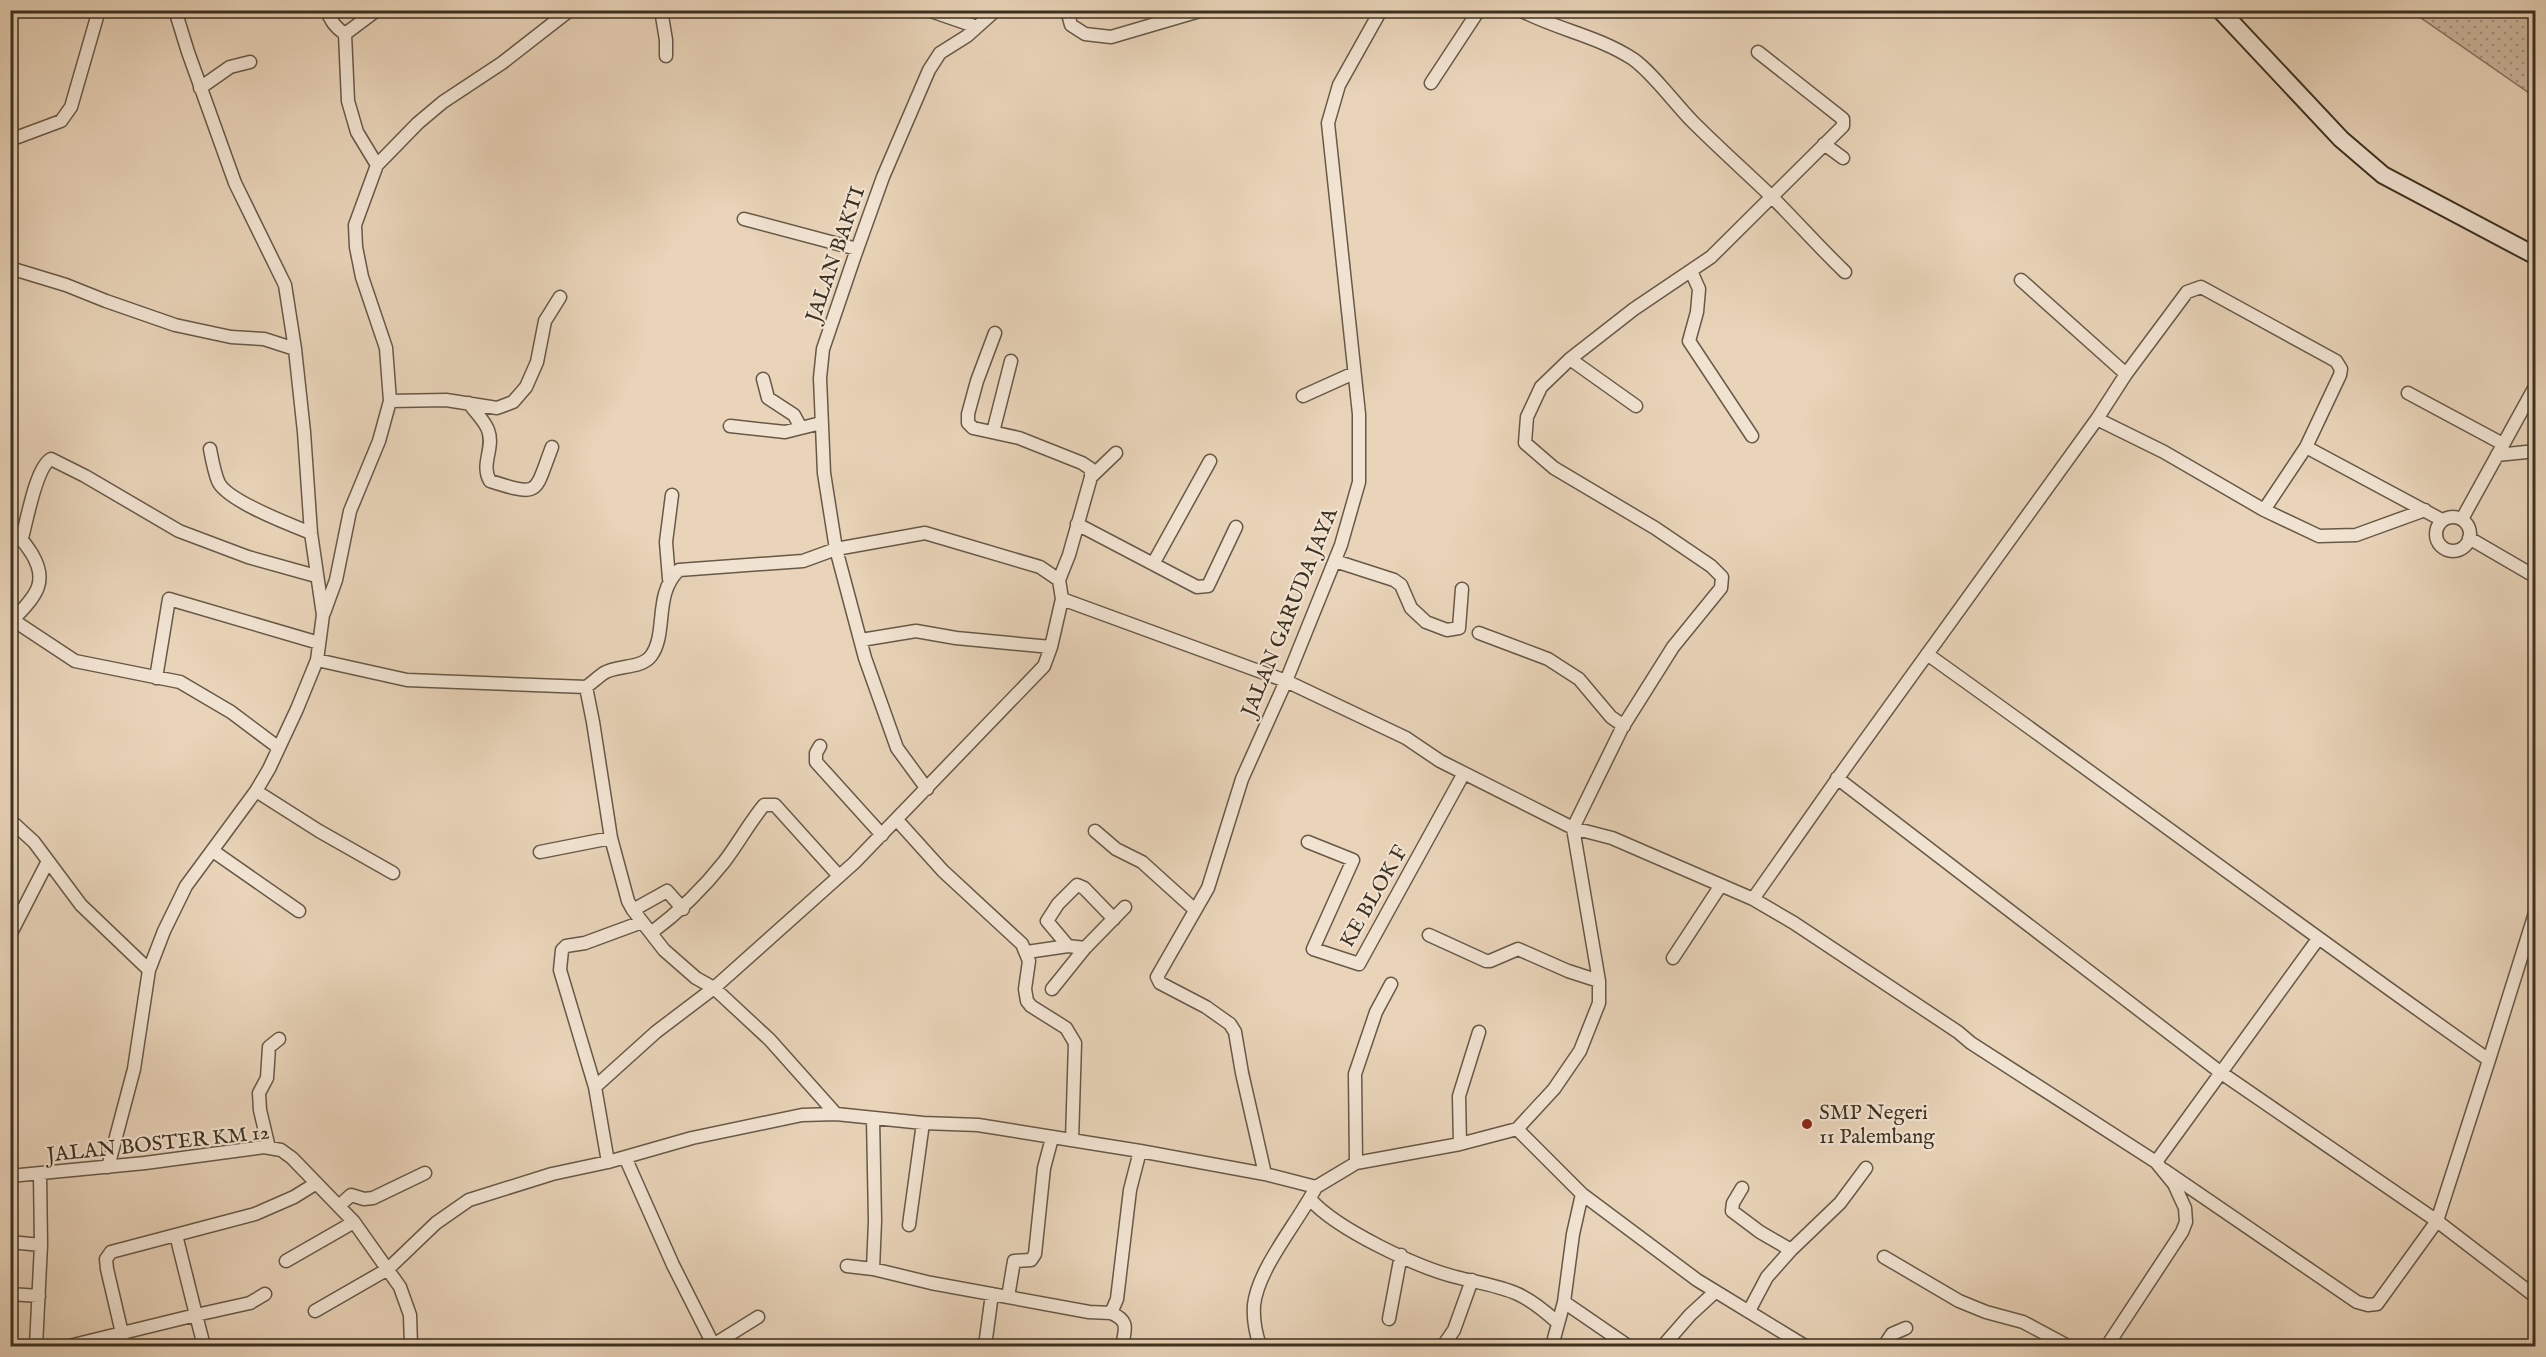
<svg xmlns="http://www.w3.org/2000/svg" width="2546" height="1357" viewBox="0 0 2546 1357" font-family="'IM FELL English',serif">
	<defs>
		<pattern id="grass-dots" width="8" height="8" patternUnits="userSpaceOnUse" patternTransform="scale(1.5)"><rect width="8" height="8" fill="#ccb89f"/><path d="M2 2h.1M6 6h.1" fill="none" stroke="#a79681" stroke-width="1.8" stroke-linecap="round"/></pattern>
	</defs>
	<rect width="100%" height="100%" fill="#e9d4b9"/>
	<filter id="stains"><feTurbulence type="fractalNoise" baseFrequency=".00333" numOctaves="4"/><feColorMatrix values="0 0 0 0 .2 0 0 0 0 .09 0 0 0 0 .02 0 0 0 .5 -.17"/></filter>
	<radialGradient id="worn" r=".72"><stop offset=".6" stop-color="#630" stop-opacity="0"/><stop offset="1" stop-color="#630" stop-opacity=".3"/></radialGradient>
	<!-- grass -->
	<path fill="url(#grass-dots)" stroke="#847460" stroke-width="1.5" d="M2411 11H2535V97Z"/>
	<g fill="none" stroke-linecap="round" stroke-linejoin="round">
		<!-- street casing -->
		<g stroke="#675946" stroke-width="15">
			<path id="street" d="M327 10C330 21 336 28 345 34L348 101 357 132 377 165
				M661 10 666 40V56
				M928 10 977 27
				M1067 10 1071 25 1085 34 1111 37 1203 10
				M1520 10C1558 30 1598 36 1633 59 1653 73 1675 104 1693 122 1719 148 1746 172 1772 197 1797 222 1820 248 1845 272
				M345 34 377 10
				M1431 83 1479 10
				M200 88 230 67 250 62
				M10 140 61 121 71 107 99 10
				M1824 144 1843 158
				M744 219 857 249
				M10 268 66 285 106 301 175 325 231 337 264 339 295 349
				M1691 271 1699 289 1697 312 1689 341 1752 436
				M995 333 977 381 968 414V423L973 428 1019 438 1082 463 1091 469V477L1069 555 1059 580
				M1570 359 1636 406
				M2126 374 2187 292 2201 287 2336 361 2341 369 2340 375 2306 447 2442 520
				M763 379 768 398 794 415 801 428
				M2408 393 2503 444
				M1303 396 1354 373
				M390 401 446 400 497 408 513 402 526 387 537 362 545 321 560 297
				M469 403C474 411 485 421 488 430 495 448 480 464 490 481 541 497 534 494 552 447
				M2097 419 2164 452 2264 510 2319 536 2356 535 2425 510
				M730 426 785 432 821 423
				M993 432 1011 361
				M210 449C212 459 214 471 218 481 225 500 291 525 311 533
				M2497 455 2536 451
				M1091 477 1116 453
				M2264 510 2306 447
				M2436 534a17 17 0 1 1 34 0a17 17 0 1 1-34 0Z
				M2462 519 2536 385
				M1077 524 1197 587 1208 586 1236 527
				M10 528C20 536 25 543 32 554 50 584 33 598 13 620L75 661 180 682 231 712 279 748
				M22 538C27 520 36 467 51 459L85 476 179 531 248 557 316 576
				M2469 538 2536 577
				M1335 561 1394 580 1401 585 1411 608 1426 622 1447 630 1459 628 1462 589
				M1153 564 1210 461
				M669 579 666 542 672 495
				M324 613 336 580 350 511 379 441 390 401 386 348 362 277 356 247 355 225 377 165 418 123 443 102 502 63 570 10
				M1479 633 1548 659 1579 679 1611 717 1624 726
				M861 640 916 631 956 638 1051 647
				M1927 654C2115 788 2300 927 2489 1060L2437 1221 2377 1304 2368 1305 2357 1302 2164 1170
				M317 660 407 680 586 687
				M156 678 169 599 319 643
				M820 746 816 753V762L882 835
				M1837 778 2220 1072 2437 1221 2536 1297
				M927 789 897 748 865 658 836 549 824 473 820 378 823 349 854 258 883 177 929 70 940 53 967 36 996 10
				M256 791 319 831 393 873
				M10 820 34 842 81 905 149 970
				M897 820 943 871 1022 944 1029 961 1025 989 1027 1001 1031 1006 1066 1028 1075 1043 1072 1140
				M1095 831 1116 849 1142 862 1194 909
				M1308 842 1353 860 1313 949 1359 964 1464 773
				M213 851 299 911
				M540 852 611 838
				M1753 899 1794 923 1958 1032 1971 1043 2156 1162 2174 1184 2185 1208 2186 1222 2182 1232 2107 1346
				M633 910 667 891 683 909
				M651 933C679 912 702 890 724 862 738 844 749 823 764 805H775L839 876
				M10 935 48 861
				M1429 935 1486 961H1490L1518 949 1568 971 1599 981
				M1068 946 1047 921 1058 904 1077 885 1084 888 1114 919
				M1027 952 1068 946 1085 948 1125 907
				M1673 958 1721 885
				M1052 989 1085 948
				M2489 1060 2536 910
				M595 1087 560 970 562 950 566 946 585 943 642 922
				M836 1114 770 1040 714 988 696 978 664 950 633 910 628 901 611 838 593 722 586 687C592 683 598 677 604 673 617 665 641 669 651 656 668 633 653 594 679 570L803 561 836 549 925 533 1040 567 1059 580 1062 599 1286 681 1406 738 1440 761 1573 828 1612 838 1753 899 1845 768 2097 419 2126 374 2021 280
				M873 1118 875 1221 873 1269 931 1283 1089 1312 1111 1313 1117 1299 1130 1190 1140 1151
				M1517 1129 1582 1194 1697 1280 1805 1346
				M1460 1144 1459 1096 1479 1032
				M269 1148 260 1110 259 1093 267 1078 269 1047 279 1039
				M625 1157 673 1265 714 1346
				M608 1162 595 1087 656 1032 714 988 854 863 1044 666 1051 647 1062 599
				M2156 1162 2318 939
				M1356 1163 1355 1074 1376 1012 1391 984
				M108 1167 134 1069 149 970 164 931 186 886 256 791 269 769 297 709 317 660 323 615 311 533 304 432 295 349 285 285 235 183 188 52 175 10
				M1265 1174 1242 1073 1235 1032 1230 1024 1206 1007 1160 983 1157 977 1208 888 1242 779 1286 681 1341 545 1359 482V414L1328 123 1339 85 1381 10
				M10 1176 145 1163 264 1147 281 1150 292 1158 354 1222 400 1287 410 1315 411 1346
				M1316 1187 1356 1163 1460 1144 1517 1129 1554 1089 1580 1051 1599 1003V981L1573 828 1622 728 1673 647 1721 588 1722 577 1711 566 1655 528 1554 468 1525 443 1527 417 1541 387 1570 359 1634 309 1711 257 1843 126V119L1758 52
				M1742 1188 1733 1203 1732 1211 1760 1232 1791 1250
				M1310 1199C1336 1229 1420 1269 1460 1278 1507 1289 1521 1289 1558 1323
				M339 1206 351 1195 364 1199 373 1198 425 1173
				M909 1225 923 1123
				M176 1235 196 1315 250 1303 265 1294
				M10 1242 41 1245
				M1884 1257 1959 1301 1986 1312 2023 1322 2068 1346
				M286 1261 354 1222
				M847 1266 873 1269
				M10 1294 39 1296
				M1008 1297 1014 1261 1031 1260 1035 1254 1044 1168 1052 1138
				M1564 1302 1628 1346
				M315 1311 388 1269 436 1223 469 1200 552 1174 608 1162 692 1138 802 1115 836 1114 923 1123 978 1125 1140 1151 1265 1174 1316 1187C1299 1221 1258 1268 1254 1305 1253 1319 1256 1334 1260 1346
				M1749 1311 1767 1277 1791 1250 1840 1203 1866 1168
				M1111 1313C1130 1321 1125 1329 1122 1346
				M1389 1319 1401 1255
				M713 1345 758 1317
				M36 1346 41 1245 40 1174
				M69 1346 196 1315 204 1346
				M125 1346 107 1269 106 1259 111 1252 255 1214 294 1197 315 1184
				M985 1346 992 1294
				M1443 1346 1454 1330 1472 1280
				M1552 1346 1564 1302 1573 1234 1582 1194
				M1663 1346 1690 1315 1715 1292
				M1884 1346 1892 1334 1906 1328"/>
		</g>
		<!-- secondary casing -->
		<g stroke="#3c3020" stroke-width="20">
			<path id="secondary" d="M2220 10 2341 139 2383 175 2536 256"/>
		</g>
		<!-- street -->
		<use href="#street" stroke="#f1e3d2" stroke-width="12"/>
		<!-- secondary -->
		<use href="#secondary" stroke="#f1e3d2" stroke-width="16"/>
	</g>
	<!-- markers -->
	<circle fill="#8f2418" stroke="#f1e3d2" stroke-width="2" cx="1807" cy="1124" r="6"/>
	<g text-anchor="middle" stroke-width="4.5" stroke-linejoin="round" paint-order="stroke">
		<!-- street labels -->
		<g font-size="21" fill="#3c3020" stroke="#f1e3d2">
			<text transform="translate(835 254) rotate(-71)" y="7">JALAN BAKTI</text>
			<text transform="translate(1289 612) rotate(-68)" y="7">JALAN GARUDA JAYA</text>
			<text transform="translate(1373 896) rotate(-60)" y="7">KE BLOK F</text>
			<text transform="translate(158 1143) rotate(-6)" y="7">JALAN BOSTER KM 12</text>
		</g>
		<!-- poi labels -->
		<g font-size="21" fill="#3c3020" stroke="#f1e3d2" text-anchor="start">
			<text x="1819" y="1119">SMP Negeri<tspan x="1819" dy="24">11 Palembang</tspan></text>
		</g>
	</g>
	<!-- margin -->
	<rect width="2546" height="1357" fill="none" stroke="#e9d4b9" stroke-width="36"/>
	<rect x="12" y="12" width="2522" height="1333" fill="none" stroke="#3c3020" stroke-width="3"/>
	<rect x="18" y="18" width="2510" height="1321" fill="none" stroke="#3c3020" stroke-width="1.5"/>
	<rect width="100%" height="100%" filter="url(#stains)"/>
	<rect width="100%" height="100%" fill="url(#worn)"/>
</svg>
